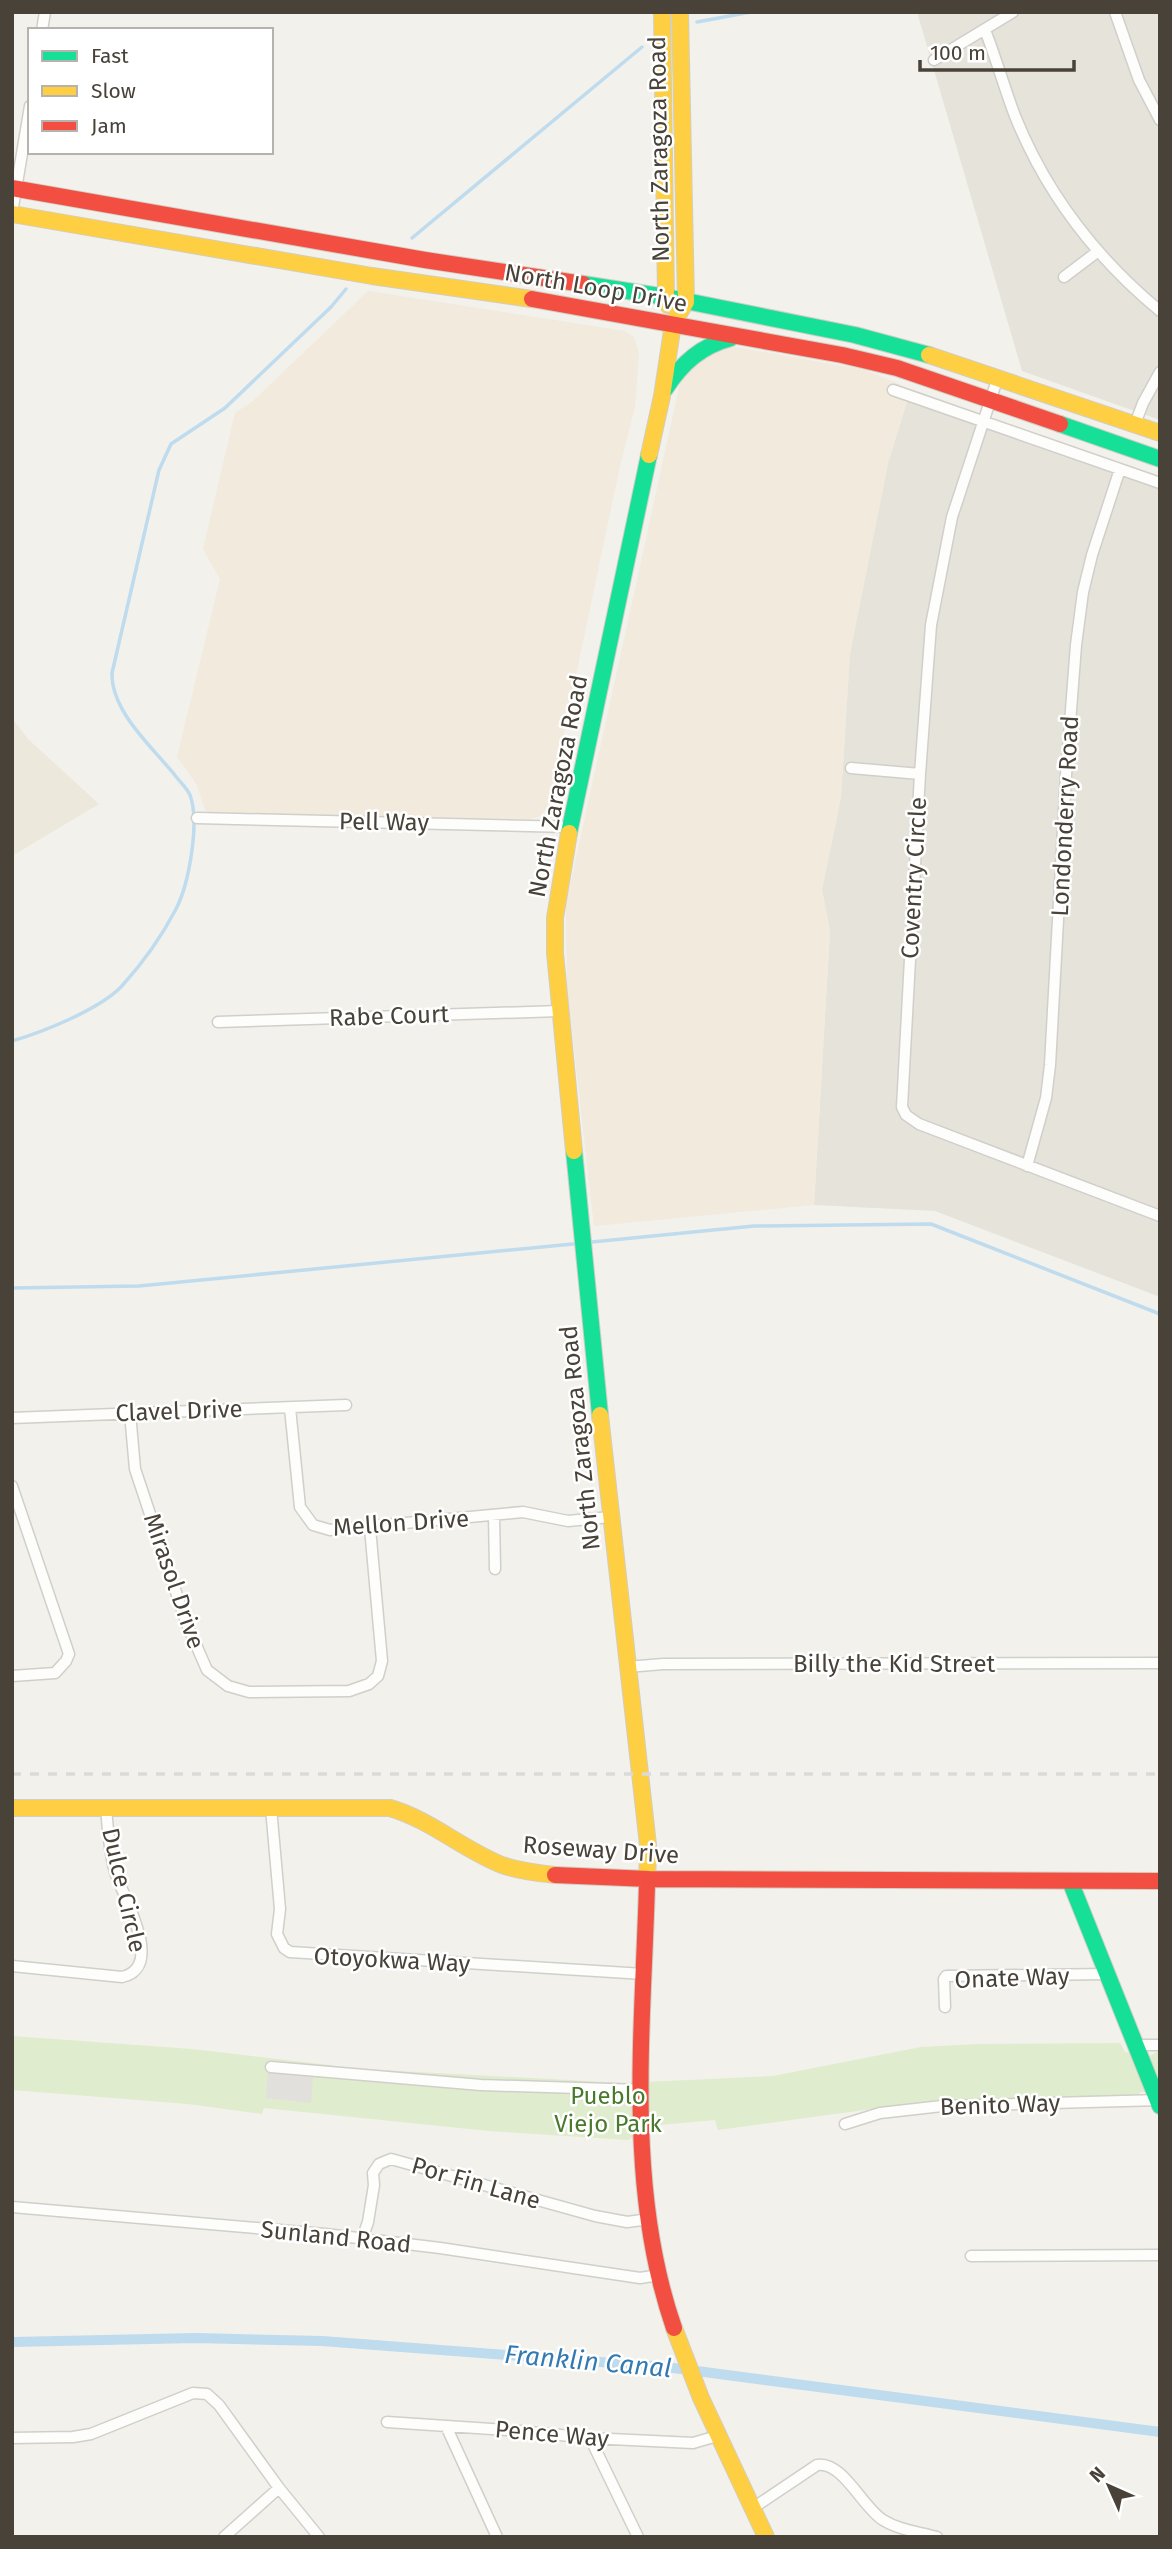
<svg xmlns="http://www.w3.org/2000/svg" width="1172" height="2549" viewBox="0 0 1172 2549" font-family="'Fira Sans',sans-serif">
	<rect width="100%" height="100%" fill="#f2f1ec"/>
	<!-- residential -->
	<path fill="#e5e3da" d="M917 12H1160V420L1022 371Z
		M911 389 1160 477V1297L935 1211 814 1205 830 931 822 890 841 797 850 653 888 463Z"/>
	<!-- commercial -->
	<path fill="#f1eadd" d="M368 291 625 331 634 337 639 353 635 407 620 466 549 803 541 816 531 819 206 813 197 785 177 757 220 579 203 549 235 413 253 401Z
		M731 346 865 370 911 389 888 463 850 653 841 797 822 890 830 930 814 1205 594 1226 567 988 566 904 680 383 684 371 704 351Z"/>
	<!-- education -->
	<path fill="#ece9dc" d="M12 718 28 739 99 804 12 856Z"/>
	<!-- green -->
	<path fill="#dfeccd" d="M12 2036 192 2049 362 2069 624 2083 773 2076 921 2047 978 2044 1120 2043 1125 2052 1150 2056 1160 2050V2092H1141L1138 2095 937 2100 718 2130 715 2120 659 2125 628 2140 489 2131 264 2108 262 2114 188 2104 12 2090Z"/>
	<!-- parking -->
	<path fill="#e1e0dc" d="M268 2072 313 2077 311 2103 266 2098Z"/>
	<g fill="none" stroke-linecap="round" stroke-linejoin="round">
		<!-- stream -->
		<path stroke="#bfdbee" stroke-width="3.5" d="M697 22 751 12
			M412 238 642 47
			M12 1041C43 1032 98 1010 121 987 141 965 162 936 176 909 189 884 200 822 190 795 187 788 179 781 174 774 151 746 111 711 112 673L159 470 171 444 225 408 331 307 346 289
			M592 1242 754 1226 931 1224 1160 1314
			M12 1288 139 1286 573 1244"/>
		<!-- canal -->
		<path stroke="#bfdbee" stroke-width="10" d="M12 2342 196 2338 322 2341 666 2367 1160 2432"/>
		<!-- street casing -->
		<g stroke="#d0cfca" stroke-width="13">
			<path id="street" d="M1115 12 1139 80 1160 120
				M42 30 45 12
				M985 30C996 58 1004 87 1015 116 1046 193 1096 258 1160 311
				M934 60 1013 12
				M12 213 30 106
				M1064 277 1097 252
				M998 377 952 517 931 625 920 774 902 1107 906 1115 919 1124 1160 1216
				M893 390 1160 483
				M1135 424 1143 403 1160 372
				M851 768 920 774
				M197 818 570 827
				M218 1022 560 1011
				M1027 1166 1046 1098 1050 1065 1066 775 1076 645 1083 592 1092 555 1120 469
				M290 1408 300 1507 313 1525 330 1530 523 1512 568 1521 610 1517
				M130 1413 135 1469 186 1622 207 1670 228 1686 249 1692 349 1691 369 1684 378 1676 382 1661 370 1528
				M12 1418 346 1405
				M12 1486 69 1654 66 1661 55 1673 12 1676
				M494 1515 495 1569
				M627 1667 663 1664 1160 1663
				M271 1808 280 1909 277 1934 284 1948 290 1952 644 1974
				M12 1966 122 1977C166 1967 123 1897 115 1872 109 1852 108 1829 106 1808
				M945 2007 944 1979 946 1976 1107 1974
				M1135 2045H1160
				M271 2067 481 2085 641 2090
				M845 2124 880 2113 942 2106 1160 2100
				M12 2207 325 2234 440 2248 640 2278 659 2275
				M362 2239 368 2222 374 2185 373 2173 379 2164 391 2159 595 2216 627 2222 650 2219
				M971 2256 1160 2255
				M387 2422 520 2431 590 2438 693 2443 717 2436
				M446 2426 497 2537
				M12 2438 73 2437 91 2434 193 2393 207 2394 219 2405 279 2488 319 2537
				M590 2438 638 2537
				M753 2508 817 2465C842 2460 863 2508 883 2520 899 2530 919 2532 937 2537
				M224 2537 279 2488"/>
		</g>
		<!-- fast casing -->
		<g stroke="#d1cec3" stroke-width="18">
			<path id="fast" d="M583 284 666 297 855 335 929 355
				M665 389C682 363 701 346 731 338
				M1060 424 1160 459
				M569 833 649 455
				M574 1151 600 1415
				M1070 1881 1160 2106"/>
		</g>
		<!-- slow casing -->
		<g stroke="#d1cec3" stroke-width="18">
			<path id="slow" d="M662 12 666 297 668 305
				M12 214 372 276 532 299
				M929 355 1160 433
				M649 455 662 396 673 324 686 302 680 12
				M569 833 555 918V953L574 1151
				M600 1415 648 1845 647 1884
				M12 1808H390C431 1820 462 1849 502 1865 519 1871 537 1873 555 1875
				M674 2328 701 2398 766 2537"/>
		</g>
		<!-- jam casing -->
		<g stroke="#d1cec3" stroke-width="18">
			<path id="jam" d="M12 188 425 260 583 284
				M532 299 842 355 897 368 1060 424
				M555 1875 649 1879 1160 1881
				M647 1884C643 2030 625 2187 674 2328"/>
		</g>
		<!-- street -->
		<use href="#street" stroke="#fdfdfc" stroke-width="10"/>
		<!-- fast -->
		<use href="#fast" stroke="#16e098" stroke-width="16"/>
		<!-- slow -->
		<use href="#slow" stroke="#ffcf43" stroke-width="16"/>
		<!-- jam -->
		<use href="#jam" stroke="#f24e42" stroke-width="16"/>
		<!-- rail -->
		<path stroke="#dadad9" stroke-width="3.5" stroke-dasharray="9 9" stroke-linecap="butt" d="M12 1774H1160"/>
	</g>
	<g text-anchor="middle" stroke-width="5" stroke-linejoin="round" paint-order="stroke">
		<!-- street labels -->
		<g font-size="24" fill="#484238" stroke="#fff">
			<text transform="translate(659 149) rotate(-91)" y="8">North Zaragoza Road</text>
			<text transform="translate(596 288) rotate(10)" y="8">North Loop Drive</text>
			<text transform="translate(558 786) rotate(-79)" y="8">North Zaragoza Road</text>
			<text transform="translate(1065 816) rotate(-87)" y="8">Londonderry Road</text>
			<text transform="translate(384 822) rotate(1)" y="8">Pell Way</text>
			<text transform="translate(914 878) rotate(-87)" y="8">Coventry Circle</text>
			<text transform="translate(389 1016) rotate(-2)" y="8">Rabe Court</text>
			<text transform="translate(179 1411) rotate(-2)" y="8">Clavel Drive</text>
			<text transform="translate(580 1438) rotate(-96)" y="8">North Zaragoza Road</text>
			<text transform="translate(401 1523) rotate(-4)" y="8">Mellon Drive</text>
			<text transform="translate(174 1581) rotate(71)" y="8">Mirasol Drive</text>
			<text x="894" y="1672">Billy the Kid Street</text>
			<text transform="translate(601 1850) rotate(4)" y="8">Roseway Drive</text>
			<text transform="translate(124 1890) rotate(77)" y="8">Dulce Circle</text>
			<text transform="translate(392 1960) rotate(3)" y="8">Otoyokwa Way</text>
			<text transform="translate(1012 1978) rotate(-2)" y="8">Onate Way</text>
			<text transform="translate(1000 2105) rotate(-2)" y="8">Benito Way</text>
			<text transform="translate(476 2183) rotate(16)" y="8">Por Fin Lane</text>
			<text transform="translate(336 2237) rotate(6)" y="8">Sunland Road</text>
			<text transform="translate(552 2434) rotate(5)" y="8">Pence Way</text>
		</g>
		<!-- park labels -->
		<g font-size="24" fill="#48792c" stroke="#fff">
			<text x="608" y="2104">Pueblo<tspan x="608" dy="28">Viejo Park</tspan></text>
		</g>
		<!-- water labels -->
		<g font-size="26" font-style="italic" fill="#337ab2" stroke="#fff">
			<text transform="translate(588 2361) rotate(5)" y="9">Franklin Canal</text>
		</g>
	</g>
	<!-- border -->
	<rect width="1172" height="2549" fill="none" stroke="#484238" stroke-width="28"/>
	<!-- legend -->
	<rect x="28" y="28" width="245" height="126" fill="#ffffff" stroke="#b6b3af" stroke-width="2"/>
	<rect x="42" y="51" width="35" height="10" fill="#16e098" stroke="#b6b3af" stroke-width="2"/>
	<text x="91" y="63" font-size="21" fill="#484238">Fast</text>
	<rect x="42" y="86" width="35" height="10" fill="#ffcf43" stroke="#b6b3af" stroke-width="2"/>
	<text x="91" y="98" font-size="21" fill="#484238">Slow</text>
	<rect x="42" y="121" width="35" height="10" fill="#f24e42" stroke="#b6b3af" stroke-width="2"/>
	<text x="91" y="133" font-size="21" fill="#484238">Jam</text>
	<!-- north arrow -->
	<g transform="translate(1109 2486) rotate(315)" stroke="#ffffff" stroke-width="5" paint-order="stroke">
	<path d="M0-5L12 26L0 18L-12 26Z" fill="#484238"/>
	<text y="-10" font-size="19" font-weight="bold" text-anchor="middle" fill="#484238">N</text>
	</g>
	<!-- scale -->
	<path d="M920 60v10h154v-10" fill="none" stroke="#484238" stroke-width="3.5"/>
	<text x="930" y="60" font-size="21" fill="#484238" stroke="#ffffff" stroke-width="5" paint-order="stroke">100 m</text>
</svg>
